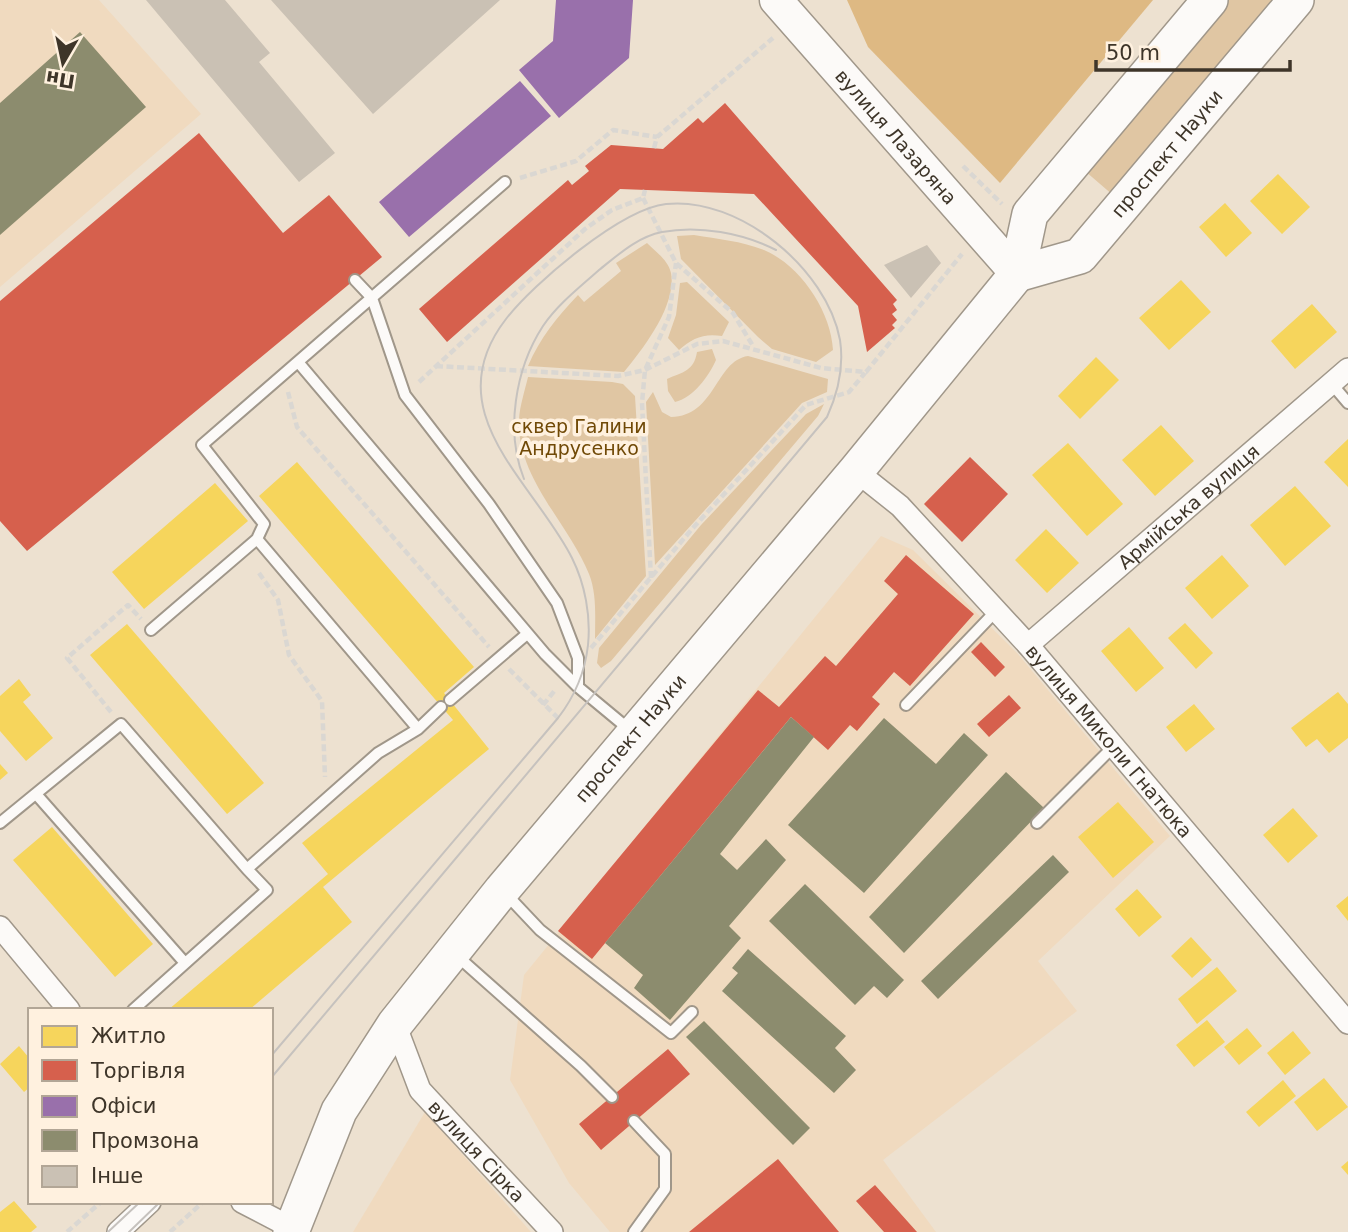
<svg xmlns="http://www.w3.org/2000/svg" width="1348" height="1232" viewBox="0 0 1348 1232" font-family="'DejaVu Sans',sans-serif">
	<rect width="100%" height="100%" fill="#ede1d0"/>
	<!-- built -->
	<path fill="#f0dabf" d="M0 0H99L201 114 0 287Z
		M881 536 913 550 1017 653 1170 836 1038 961 1077 1011 883 1160 936 1232H610L569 1183 510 1080 524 975Z
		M425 1112 531 1232H353Z"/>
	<!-- green -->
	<path fill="#e0c6a3" d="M1229 0H1279L1114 196 1085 171Z
		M694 235C718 239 741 241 764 250 800 265 831 311 833 350L816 362 772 349 758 337 681 259 677 236Z
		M647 243C656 252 668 260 671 273 677 305 643 349 624 372L528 366C540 338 557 317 578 295L584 302 621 271 616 263Z
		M687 282 729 322 722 336C704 333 692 338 679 350L668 338 676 315 680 283Z
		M712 349 716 360C709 376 693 398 675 402L668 391 667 379C683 372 694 371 697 352Z
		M748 356 828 379 827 392 802 403 655 565 646 402 653 392 662 412 671 417C716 416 715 361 748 356Z
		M528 377 612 382 623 384 635 396 646 576 595 639C595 618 597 594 589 574 569 524 516 477 519 419 520 405 525 390 528 377Z
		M824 404 818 416 611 661 601 668 597 663 599 648 701 525 806 414Z"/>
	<!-- forest -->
	<path fill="#deb983" d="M847 0H1153L1000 183 868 47Z"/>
	<!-- homes -->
	<path fill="#f6d55c" d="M1278 174 1310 207 1282 234 1250 201Z
		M1225 203 1252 233 1226 257 1199 227Z
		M1181 280 1211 312 1169 350 1139 318Z
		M1312 304 1337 332 1295 369 1271 341Z
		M1096 357 1119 380 1080 419 1058 396Z
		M1161 425 1194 461 1155 496 1122 460Z
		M1348 439V487L1324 462Z
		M1068 443 1123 504 1087 536 1032 475Z
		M297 462 474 667 444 693 489 749 323 887 352 922 249 1010H168L328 874 302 843 453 720 259 496Z
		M215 483 248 521 144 609 112 572Z
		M1295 486 1331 526 1285 566 1250 525Z
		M1046 529 1079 563 1047 593 1015 560Z
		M1222 555 1249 586 1212 619 1185 588Z
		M1185 623 1213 653 1196 669 1168 638Z
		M127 624 264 783 227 814 90 655Z
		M1129 627 1164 668 1136 692 1101 651Z
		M19 679 31 695 23 702 53 738 26 761 0 731V696Z
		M1338 692 1348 704V738L1329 753 1317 739 1306 747 1291 728Z
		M1194 704 1215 729 1186 752 1166 727Z
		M0 764 8 773 0 780Z
		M1118 802 1154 842 1113 878 1078 837Z
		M1293 808 1318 836 1288 863 1263 835Z
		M52 827 153 944 115 977 13 860Z
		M1137 889 1162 917 1139 937 1115 909Z
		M1348 896V921L1336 906Z
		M1191 937 1212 960 1192 978 1171 956Z
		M1217 967 1237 991 1197 1024 1178 999Z
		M1207 1020 1225 1042 1194 1067 1176 1045Z
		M1247 1028 1262 1046 1239 1065 1224 1047Z
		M1293 1031 1311 1053 1285 1075 1267 1053Z
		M19 1046 30 1059V1087L24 1092 0 1064Z
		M1324 1078 1348 1107 1317 1131 1294 1102Z
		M1283 1080 1296 1096 1259 1127 1246 1112Z
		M1348 1161V1175L1341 1167Z
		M14 1201 37 1227 31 1232H0V1212Z"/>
	<!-- shops -->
	<path fill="#d6604d" d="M725 103 897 300 893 304 897 310 892 314 897 320 892 325 895 328 867 352 858 306 754 194 620 189 447 342 419 309 568 180 572 185 589 171 585 166 611 145 663 149 698 118 703 123Z
		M199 133 283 233 329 195 382 257 27 551 0 521V301Z
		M970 457 1008 494 962 542 924 504Z
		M906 555 974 614 910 686 894 672 872 697 880 704 857 731 850 725 828 750 791 717 592 959 558 931 758 690 779 707 825 656 836 666 898 594 884 581Z
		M981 642 1005 667 995 677 971 652Z
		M1009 695 1021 708 989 737 977 724Z
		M668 1049 690 1074 601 1150 579 1124Z
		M778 1159 839 1232H689Z
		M875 1185 917 1232H884L856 1201Z"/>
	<!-- offices -->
	<path fill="#9970ab" d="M556 0H633L629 58 559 118 519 70 553 41Z
		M520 81 551 116 409 237 379 202Z"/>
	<!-- industry -->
	<path fill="#8c8c6e" d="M80 32 146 107 0 235V103Z
		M791 717 814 737 720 854 737 870 766 839 786 860 729 926 741 938 670 1020 634 988 643 975 605 943Z
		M884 718 936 764 964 733 988 755 864 893 788 825Z
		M1006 772 1044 808 904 953 869 917Z
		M1053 855 1069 872 938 999 921 981Z
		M805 884 904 980 887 998 874 986 855 1005 769 921Z
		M748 949 846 1036 835 1048 856 1070 834 1093 722 991 738 973 732 968Z
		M704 1021 810 1128 793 1145 686 1037Z"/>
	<!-- building -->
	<path fill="#cac1b4" d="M146 0H225L270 53 259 62 335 153 299 182Z
		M271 0H500L373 114Z
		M927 245 941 263 911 298 884 265Z"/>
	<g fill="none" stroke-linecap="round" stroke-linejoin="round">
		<!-- service casing -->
		<g stroke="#a0978a" stroke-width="14">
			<path id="service" d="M355 280 372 298 405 395 489 504 557 603 578 658V687
				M298 362 545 654 578 687 631 731
				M1331 383 1348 403
				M151 630 257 539
				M450 700 527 634
				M906 705 996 611
				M418 729 257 539 264 524 202 445 505 182
				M36 794 185 963
				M0 823 121 724 247 869 378 753 418 729 441 707
				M1037 823 1113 747
				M506 894 540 930 671 1033 692 1012
				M456 955 581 1066 612 1097
				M133 1010 267 890 247 869
				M634 1232 665 1189V1154L634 1121"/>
		</g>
		<!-- minor casing -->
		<g stroke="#a0978a" stroke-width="24">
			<g id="minor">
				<path id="s1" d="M856 471 900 506 1028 645 1348 1023"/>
				<path id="s2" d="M1028 645 1348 369"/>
				<path d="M0 927 69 1010"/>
				<path id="s3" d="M395 1024 420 1090 552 1232"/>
				<path d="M242 1202 292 1228"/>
				<path d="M118 1232 150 1202"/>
			</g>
		</g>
		<!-- secondary casing -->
		<g stroke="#a0978a" stroke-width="35">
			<g id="secondary">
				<path id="s4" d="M776 0 1017 274"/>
			</g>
		</g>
		<!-- primary casing -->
		<g stroke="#a0978a" stroke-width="38">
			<g id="primary">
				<path id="s5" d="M1017 274 1080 256 1296 0"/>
				<path id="s6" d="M291 1232 339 1111 395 1024 502 890 856 471 1017 274 1030 214 1210 0"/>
			</g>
		</g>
		<!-- path -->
		<path stroke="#dad7d2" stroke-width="4.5" stroke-dasharray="7 3.5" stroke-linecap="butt" d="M654 148 657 137 773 38
			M963 166 1002 204
			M520 178 576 161 613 130 657 137
			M643 198 676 263 733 313 753 346
			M436 366 618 376 645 370 697 344 723 341 821 368 866 372 962 254
			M419 382 585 229 612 210 643 198 645 190
			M288 392 297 427 489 647
			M259 573 278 600 289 655 322 701 325 777
			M651 578 642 403 645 370 669 317 676 263
			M591 648 692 529 806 405 849 392 865 373
			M509 669 558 718
			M543 705 556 689
			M111 712 67 658 128 605 141 619
			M67 1232 101 1202
			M170 1232 203 1202"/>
		<!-- service -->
		<use href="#service" stroke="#fcfaf8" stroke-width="10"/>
		<!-- minor -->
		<use href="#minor" stroke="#fcfaf8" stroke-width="21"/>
		<!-- secondary -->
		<use href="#secondary" stroke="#fcfaf8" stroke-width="32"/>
		<!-- primary -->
		<use href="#primary" stroke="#fcfaf8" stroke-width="35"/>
		<!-- tram -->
		<path stroke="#c6c2be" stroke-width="2" d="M524 479C505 432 515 369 543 326 558 304 579 288 599 270 618 255 637 237 662 232 699 225 743 233 776 250
			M271 1056 558 718C575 696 585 673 588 645 591 616 585 584 572 558 534 482 434 412 506 319 534 283 621 209 666 204 739 196 827 269 840 340 844 366 838 393 827 417L271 1078
			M108 1232 140 1202
			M129 1232 160 1202"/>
	</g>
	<g text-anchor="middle" stroke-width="7" stroke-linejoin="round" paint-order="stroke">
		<!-- street labels -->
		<g font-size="19" fill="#3e3529" stroke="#fff1df">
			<text dy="7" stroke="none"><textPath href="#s4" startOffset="182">вулиця Лазаряна</textPath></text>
			<text dy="7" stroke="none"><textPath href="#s5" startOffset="200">проспект Науки</textPath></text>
			<text dy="7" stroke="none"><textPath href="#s2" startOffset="212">Армійська вулиця</textPath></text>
			<text dy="7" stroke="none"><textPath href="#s6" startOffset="604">проспект Науки</textPath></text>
			<text dy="7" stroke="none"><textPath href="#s1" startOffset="371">вулиця Миколи Гнатюка</textPath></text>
			<text dy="7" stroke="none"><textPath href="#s3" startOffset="154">вулиця Сірка</textPath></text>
		</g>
		<!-- park labels -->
		<g font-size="19" fill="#704906" stroke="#fff1df">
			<text x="579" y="433">сквер Галини<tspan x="579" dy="22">Андрусенко</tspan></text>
		</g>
	</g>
	<!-- legend -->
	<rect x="28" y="1008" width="245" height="196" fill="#fff1df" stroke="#b2a696" stroke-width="2"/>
	<rect x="42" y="1026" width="35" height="21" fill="#f6d55c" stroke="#b2a696" stroke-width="2"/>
	<text x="91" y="1043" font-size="21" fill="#3e3529">Житло</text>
	<rect x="42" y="1060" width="35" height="21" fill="#d6604d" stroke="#b2a696" stroke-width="2"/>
	<text x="91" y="1078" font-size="21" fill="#3e3529">Торгівля</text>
	<rect x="42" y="1096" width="35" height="21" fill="#9970ab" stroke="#b2a696" stroke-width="2"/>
	<text x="91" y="1113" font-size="21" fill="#3e3529">Офіси</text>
	<rect x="42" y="1130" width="35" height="21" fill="#8c8c6e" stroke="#b2a696" stroke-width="2"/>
	<text x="91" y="1148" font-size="21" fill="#3e3529">Промзона</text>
	<rect x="42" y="1166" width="35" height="21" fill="#cac1b4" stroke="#b2a696" stroke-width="2"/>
	<text x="91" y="1183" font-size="21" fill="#3e3529">Інше</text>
	<!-- north arrow -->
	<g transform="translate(63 63) rotate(189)" stroke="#fff1df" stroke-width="5" paint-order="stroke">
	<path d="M0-5L12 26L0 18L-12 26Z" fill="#3e3529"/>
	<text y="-10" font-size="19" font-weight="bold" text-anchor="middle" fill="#3e3529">Пн</text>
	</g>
	<!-- scale -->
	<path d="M1096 60v10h194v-10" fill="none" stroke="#3e3529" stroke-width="3.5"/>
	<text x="1106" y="60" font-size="21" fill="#3e3529" stroke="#fff1df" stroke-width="5" paint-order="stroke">50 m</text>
</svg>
